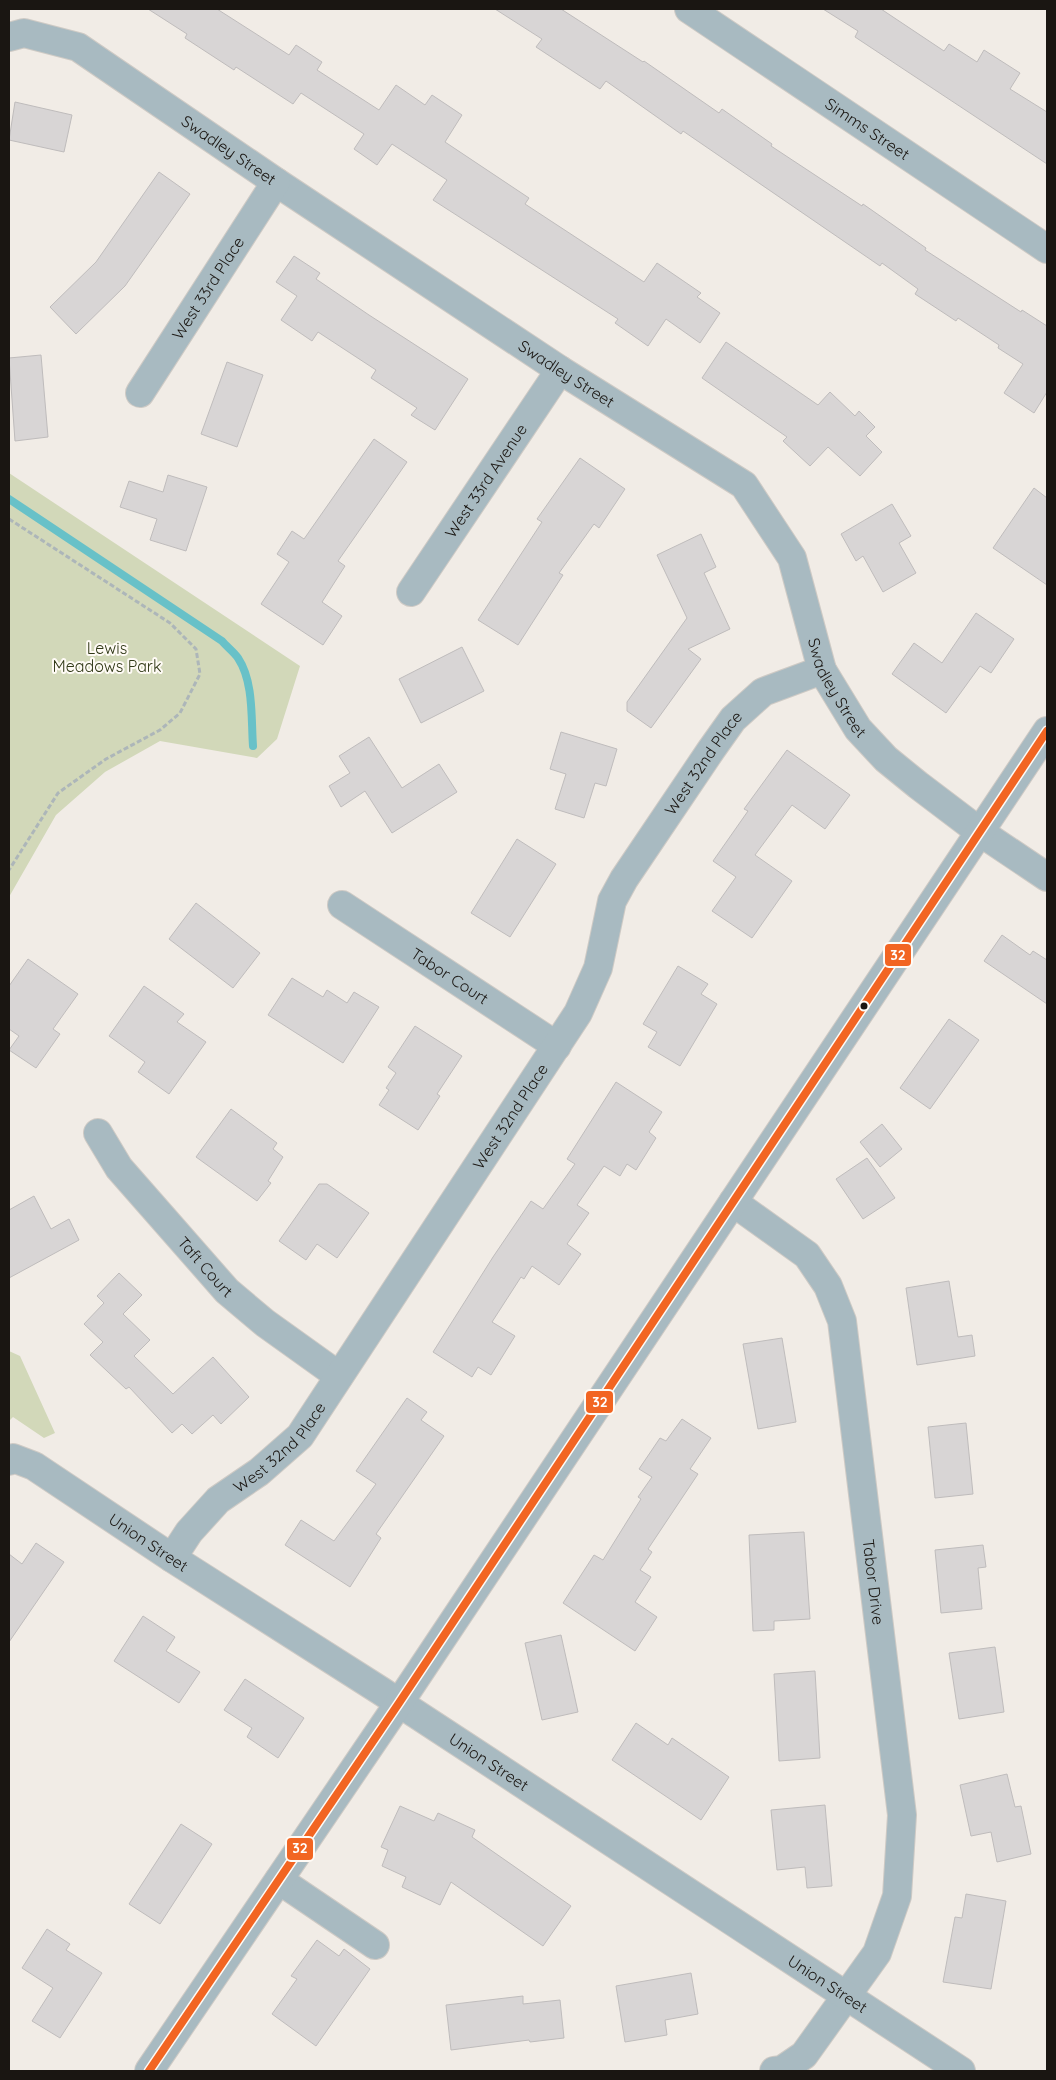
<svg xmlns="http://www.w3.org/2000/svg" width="1056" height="2080" viewBox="0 0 1056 2080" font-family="Quicksand,sans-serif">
	<rect width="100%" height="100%" fill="#f1ece6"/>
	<!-- green -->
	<path fill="#d2d8b9" d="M9 473 300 666 277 739 257 758 160 741 105 772 56 815 9 897Z
		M9 1351 20 1356 55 1433 44 1438 13 1417 9 1421Z"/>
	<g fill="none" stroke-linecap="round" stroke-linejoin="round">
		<!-- stream -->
		<path stroke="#68c1c8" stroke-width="8" d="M9 499 222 641C227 647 234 652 238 658 254 682 251 719 253 746"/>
	</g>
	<!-- building -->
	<path fill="#d8d5d5" stroke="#bfbcbc" d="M148 9H217L289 55 296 45 322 62 317 70 379 110 396 85 425 105 432 95 462 115 445 142 529 198 525 204 644 282 657 263 701 293 697 297 720 313 700 343 666 319 648 346 615 323 618 319 433 200 447 180 392 144 377 165 354 149 364 134 301 93 293 104 236 67 234 70 185 38 187 34Z
		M495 9H561L643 62 644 61 719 113 722 109 772 144 771 146 862 206 863 204 926 248 925 250 1021 312 1022 310 1047 326V392L1034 413 1004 393 1023 364 998 348 999 345 958 318 956 321 915 294 918 289 882 263 880 266 683 131 681 134 606 81 600 89 536 47 542 39Z
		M823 9H881L944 51 949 44 977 62 984 50 1020 73 1010 89 1047 112V164L855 37 858 31Z
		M15 102 72 115 64 152 9 140Z
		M159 172 190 194 125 286 76 334 50 307 96 262Z
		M294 256 320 273 316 279 369 315 468 379 435 430 411 415 417 408 371 378 376 370 318 332 312 341 281 320 297 296 276 282Z
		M726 342 818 405 830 392 855 416 859 411 875 427 866 436 882 452 860 476 828 447 810 466 783 441 787 437 702 378Z
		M41 355 48 437 15 441 9 358Z
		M227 362 263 375 237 447 201 434Z
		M374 439 407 462 338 561 345 566 322 602 342 616 323 645 261 604 289 562 277 554 292 531 304 539Z
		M580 458 625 489 599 528 594 524 559 573 563 575 518 645 478 620 542 522 537 519Z
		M168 475 207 487 186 551 150 540 157 519 120 507 129 481 163 492Z
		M1034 488 1047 498V585L993 548Z
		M892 504 911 536 899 543 916 573 883 592 863 556 856 561 841 534Z
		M701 534 716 567 704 573 730 629 688 649 701 659 651 728 627 711V702L687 618 657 555Z
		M976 613 1014 639 991 673 980 666 946 713 892 674 914 643 942 663Z
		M462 647 484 691 421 723 399 679Z
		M561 732 617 749 606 786 595 783 584 818 555 809 566 774 550 769Z
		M369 737 402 788 439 764 457 792 392 833 365 791 341 807 329 786 350 773 339 756Z
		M787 750 850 795 825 829 792 805 755 855 792 881 752 938 712 911 736 877 713 861 748 811 744 809Z
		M517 839 556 864 510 937 471 913Z
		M196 903 260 953 233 988 169 939Z
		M1002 935 1030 955 1033 951 1047 960V1004L984 961Z
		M28 959 78 994 53 1029 60 1034 36 1068 9 1050 19 1036 9 1029V986Z
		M678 966 708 984 701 994 717 1004 680 1066 648 1047 657 1032 643 1024Z
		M292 978 323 997 327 990 347 1003 354 992 379 1007 343 1063 268 1015Z
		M144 986 184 1014 177 1022 206 1042 169 1094 138 1072 145 1062 109 1036Z
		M949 1019 979 1040 930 1109 900 1088Z
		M415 1026 462 1056 437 1094 440 1096 418 1130 379 1105 389 1090 386 1088 396 1073 388 1067Z
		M616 1082 662 1112 649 1132 656 1138 636 1170 627 1164 620 1176 604 1166 577 1205 589 1213 567 1244 581 1254 559 1285 532 1266 524 1279 521 1277 492 1322 515 1336 491 1375 478 1367 472 1377 433 1352 493 1257 531 1201 543 1209 575 1164 567 1159Z
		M231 1109 277 1143 273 1149 283 1157 268 1181 271 1183 257 1201 196 1157Z
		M882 1124 902 1149 880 1167 860 1142Z
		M867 1158 895 1198 863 1219 836 1179Z
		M319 1184H327L369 1213 337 1258 317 1244 306 1260 279 1241Z
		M34 1196 51 1229 69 1219 79 1240 9 1278V1210Z
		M119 1273 142 1295 123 1314 150 1340 134 1356 173 1394 213 1357 249 1397 221 1424 213 1415 192 1434 182 1424 172 1433 129 1387 126 1389 90 1355 103 1342 84 1324 104 1303 97 1296Z
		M949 1281 958 1337 972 1335 975 1356 917 1365 906 1288Z
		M782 1338 796 1422 758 1429 743 1344Z
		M407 1398 427 1412 421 1420 444 1436 376 1534 381 1538 350 1587 285 1545 301 1520 334 1541 376 1484 356 1471Z
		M682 1419 711 1438 690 1469 698 1474 648 1549 652 1552 640 1570 651 1577 635 1602 657 1617 635 1651 563 1603 594 1555 603 1560 641 1499 638 1497 652 1477 639 1469 660 1438 666 1441Z
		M966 1423 973 1494 935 1498 928 1427Z
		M804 1532 810 1619 774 1621V1630L753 1631 749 1535Z
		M36 1543 64 1562 9 1642V1554L22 1564Z
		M983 1545 986 1567 978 1568 982 1609 941 1613 935 1550Z
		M143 1616 175 1637 166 1651 200 1672 179 1703 114 1661Z
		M561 1635 578 1712 542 1720 525 1643Z
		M995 1647 1004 1712 959 1719 949 1653Z
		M815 1671 820 1758 779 1761 774 1674Z
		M245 1679 304 1718 278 1758 247 1737 252 1728 224 1710Z
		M636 1723 668 1745 672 1738 729 1777 701 1820 612 1760Z
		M1007 1774 1015 1807 1021 1806 1031 1854 997 1862 991 1832 971 1836 960 1785Z
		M825 1805 832 1886 807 1888 805 1867 777 1870 771 1810Z
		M400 1806 434 1821 438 1813 475 1830 472 1837 571 1906 543 1946 451 1882 440 1905 402 1887 406 1877 382 1866 388 1850 381 1847Z
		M181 1824 212 1844 160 1924 129 1904Z
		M966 1894 1006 1901 991 1989 943 1982 955 1917 962 1918Z
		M47 1929 70 1944 66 1950 102 1973 60 2038 32 2021 53 1988 22 1968Z
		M317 1940 339 1956 344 1949 370 1969 316 2046 272 2014 297 1979 291 1976Z
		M691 1973 698 2014 665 2020 667 2035 625 2042 616 1986Z
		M523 1996V2004L560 2000 564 2038 530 2042 529 2040 451 2050 446 2005Z"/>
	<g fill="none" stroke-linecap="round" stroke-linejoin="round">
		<!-- minor casing -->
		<g stroke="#cecac5" stroke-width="30">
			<g id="minor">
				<path id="s1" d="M689 9 1047 249"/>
				<path id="s2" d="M9 37 24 33 78 47 276 182 560 370 744 485 792 558 822 670 858 729 886 759 918 785 980 832 1047 877"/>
				<path id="s3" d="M140 393 276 182"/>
				<path id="s4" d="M411 592 560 370"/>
				<path id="s5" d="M342 905 557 1046"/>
				<path id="s6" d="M98 1133 119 1168 227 1291 265 1323 339 1376"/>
				<path id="s7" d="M733 1202 807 1255 828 1286 842 1321 902 1815 897 1896 877 1953 804 2055 782 2070 774 2071"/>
				<path id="s8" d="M9 1461 13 1458 34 1466 172 1558 381 1691 961 2071"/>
				<path id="s9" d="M172 1558 189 1532 218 1500 259 1472 300 1436 578 1013 598 968 612 901 624 879 711 750 733 719 763 692 822 670"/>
				<path d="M279 1880 375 1945"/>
				<path d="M149 2071 399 1703 1047 731"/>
			</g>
		</g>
		<!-- path -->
		<path stroke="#adb6b9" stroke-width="3" stroke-dasharray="5 2.5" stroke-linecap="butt" d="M9 519 170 623 196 649 200 674 180 713 160 730 106 759 58 793 9 870"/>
		<!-- minor -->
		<use href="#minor" stroke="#a8bac1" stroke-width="28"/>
		<!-- bus-1 casing -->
		<g stroke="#fffbf6" stroke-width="11">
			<path id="bus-1" d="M149 2071 399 1703 1047 731"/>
		</g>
		<!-- bus-1 -->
		<use href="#bus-1" stroke="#f26522" stroke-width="8"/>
	</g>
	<!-- markers -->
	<circle fill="#1a1612" stroke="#fffbf6" stroke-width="2" cx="864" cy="1006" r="4.5"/>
	<g text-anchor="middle" stroke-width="4" stroke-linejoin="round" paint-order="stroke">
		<!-- street labels -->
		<g font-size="16" fill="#1a1612" stroke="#fffbf6">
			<text dy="6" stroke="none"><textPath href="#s1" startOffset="215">Simms Street</textPath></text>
			<text dy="6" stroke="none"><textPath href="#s2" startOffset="254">Swadley Street</textPath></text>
			<text dy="6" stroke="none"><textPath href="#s3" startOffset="125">West 33rd Place</textPath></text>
			<text dy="6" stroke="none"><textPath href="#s2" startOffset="659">Swadley Street</textPath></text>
			<text dy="6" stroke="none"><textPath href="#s4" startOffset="134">West 33rd Avenue</textPath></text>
			<text dy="6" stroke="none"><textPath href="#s2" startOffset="1094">Swadley Street</textPath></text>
			<text dy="6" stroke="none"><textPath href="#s9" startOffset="968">West 32nd Place</textPath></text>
			<text dy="6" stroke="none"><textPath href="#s5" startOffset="129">Tabor Court</textPath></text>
			<text dy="6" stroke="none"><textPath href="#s9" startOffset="561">West 32nd Place</textPath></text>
			<text dy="6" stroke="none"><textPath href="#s6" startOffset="172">Taft Court</textPath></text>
			<text dy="6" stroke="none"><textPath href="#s9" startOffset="156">West 32nd Place</textPath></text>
			<text dy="6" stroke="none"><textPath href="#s8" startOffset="165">Union Street</textPath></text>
			<text dy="6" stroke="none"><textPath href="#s7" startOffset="429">Tabor Drive</textPath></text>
			<text dy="6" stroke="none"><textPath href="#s8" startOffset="570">Union Street</textPath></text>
			<text dy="6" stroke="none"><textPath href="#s8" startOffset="975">Union Street</textPath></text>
		</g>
		<!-- park labels -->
		<g font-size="16" fill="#303816" stroke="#fffbf6">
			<text x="107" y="654">Lewis<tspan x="107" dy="18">Meadows Park</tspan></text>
		</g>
	</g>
	<g stroke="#fffbf6" stroke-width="2">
		<rect x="884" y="943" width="28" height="24" rx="5" fill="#f26522"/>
		<rect x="585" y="1390" width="29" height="24" rx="5" fill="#f26522"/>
		<rect x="286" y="1837" width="28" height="24" rx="5" fill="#f26522"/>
	</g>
	<g font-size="14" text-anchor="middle" font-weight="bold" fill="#fff">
		<text x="898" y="960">32</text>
		<text x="600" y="1407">32</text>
		<text x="300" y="1853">32</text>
	</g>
	<!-- border -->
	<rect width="1056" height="2080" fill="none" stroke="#1a1612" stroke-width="20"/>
</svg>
